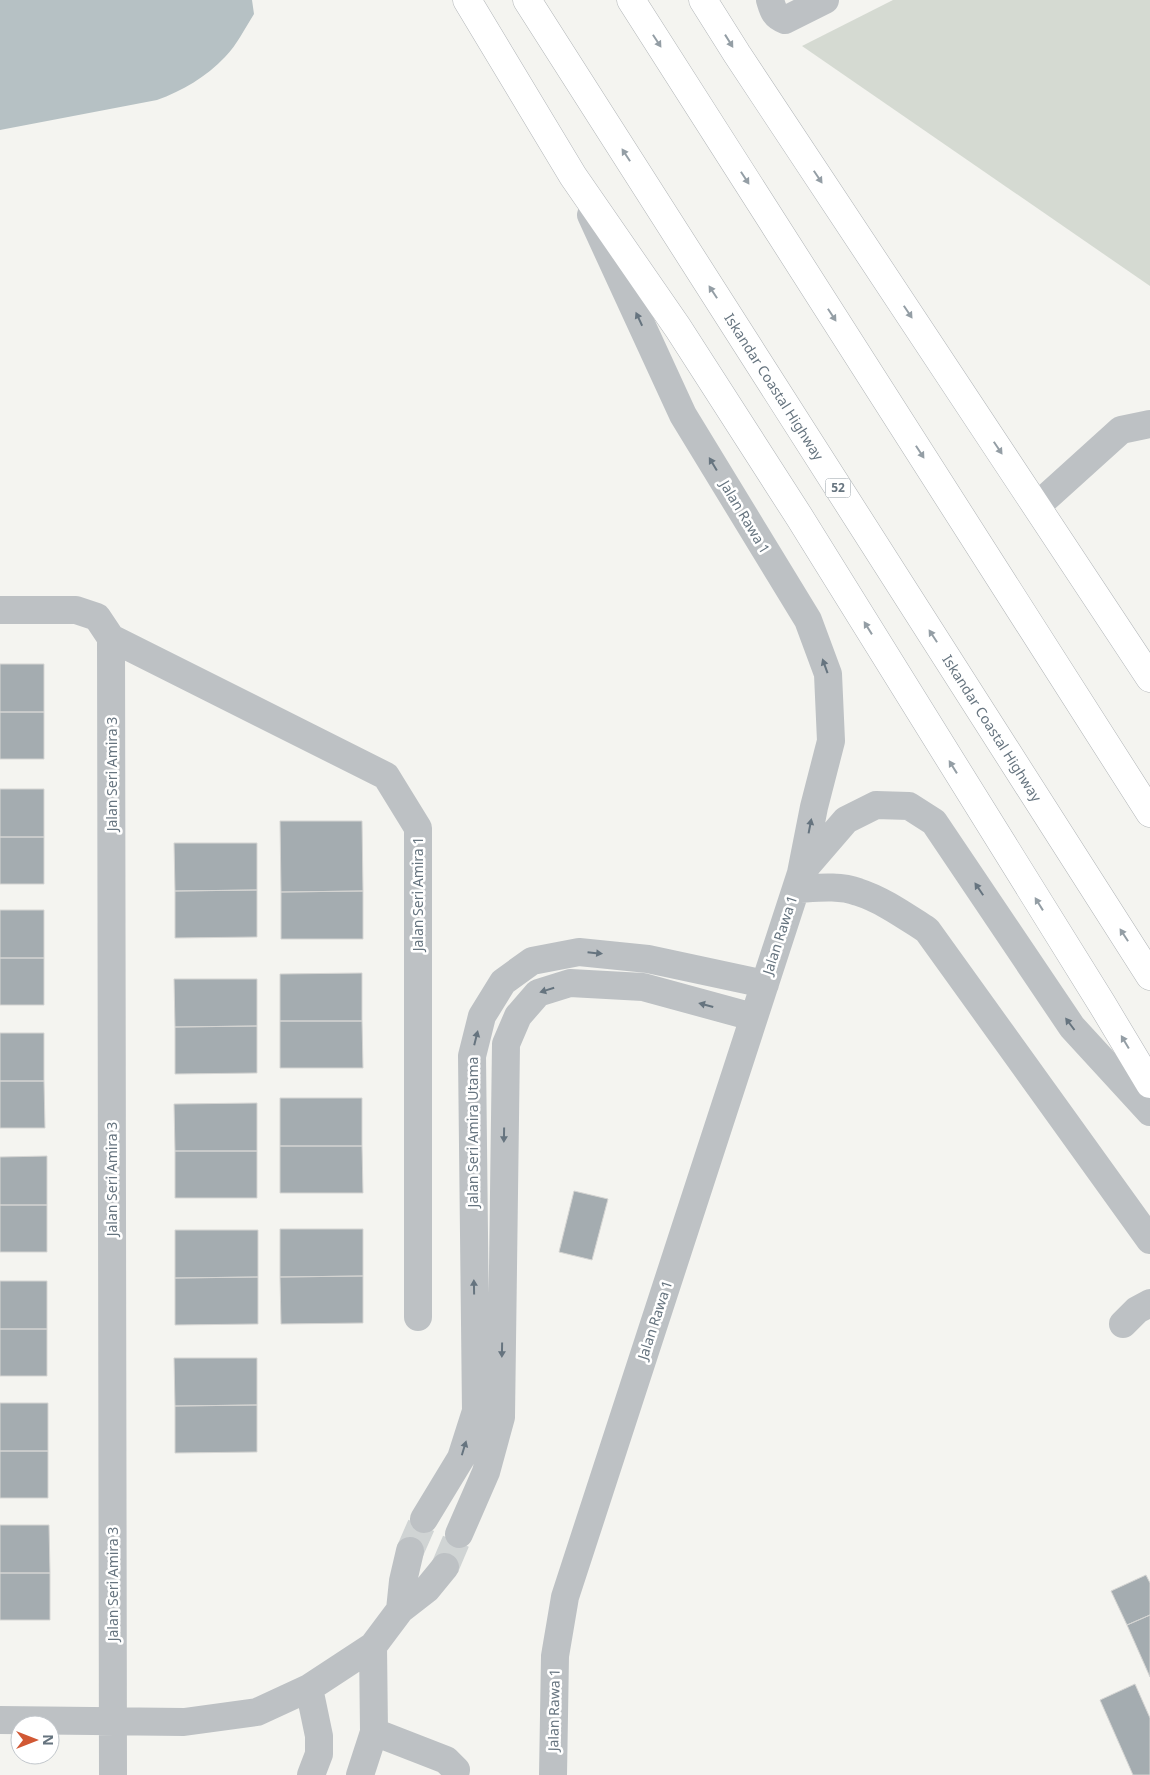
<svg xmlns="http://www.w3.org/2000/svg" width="1150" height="1775" viewBox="0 0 1150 1775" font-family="'Noto Sans',sans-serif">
	<rect width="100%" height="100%" fill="#f4f4f0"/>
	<!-- green -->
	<path fill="#d5dad2" d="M893 0H1150V286L802 46Z"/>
	<!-- water -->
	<path fill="#b6c1c4" d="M0 0H252L254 14C245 28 237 45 225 57 206 77 182 91 157 100L0 130Z"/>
	<!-- building -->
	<path fill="#a4acb0" stroke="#d5d5d3" d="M0 664H44V712H0Z
		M0 712H44V759H0Z
		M0 789H44V837H0Z
		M280 821H362L363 891 281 892Z
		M0 837H44V884H0Z
		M174 843H257V890L175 891Z
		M257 890V937L175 938V891Z
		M363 891V939H281V892Z
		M0 910H44V958H0Z
		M0 958H44V1005H0Z
		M362 973V1021H280V974Z
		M174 979H257V1026L175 1027Z
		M280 1021H362L363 1068H280Z
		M257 1026V1073L175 1074V1027Z
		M0 1033H44V1081H0Z
		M0 1081H44L45 1128H0Z
		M280 1098H362V1146H280Z
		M257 1103V1151H175L174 1104Z
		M280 1146H362L363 1193H280Z
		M175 1151H257V1198H175Z
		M47 1156V1205H0V1157Z
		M574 1191 608 1199 592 1260 559 1252Z
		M0 1205H47V1252H0Z
		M280 1229H363V1276L280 1277Z
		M175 1230H258V1277L175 1278Z
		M363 1276V1323L281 1324 280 1277Z
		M258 1277V1324L175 1325V1278Z
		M0 1281H47V1329H0Z
		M0 1329H47V1376H0Z
		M174 1358H257V1405L175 1406Z
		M0 1403H48V1451H0Z
		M257 1405V1452L175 1453V1406Z
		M0 1451H48V1498H0Z
		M0 1525H49L50 1573H0Z
		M0 1573H50V1620H0Z
		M1146 1575 1150 1583V1615L1127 1625 1111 1591Z
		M1150 1615V1677L1127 1625Z
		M1135 1684 1150 1718V1775H1133L1100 1700Z"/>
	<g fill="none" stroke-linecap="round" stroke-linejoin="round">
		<!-- minor-tunnel -->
		<path stroke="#d0d4d4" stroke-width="28" stroke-dasharray="28 14" stroke-linecap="butt" d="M410 1551 424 1519
			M445 1567 459 1534"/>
		<!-- major casing -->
		<g stroke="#b1b5b8" stroke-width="29">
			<path id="major" d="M467 0 573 176 678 328 800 518 1102 1004 1150 1084
				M703 0 737 54 1150 678"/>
		</g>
		<!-- highway casing -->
		<g stroke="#b0b4b6" stroke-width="29">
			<g id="highway">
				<path id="s1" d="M527 0 1150 976"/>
				<path d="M631 0 1150 813"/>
			</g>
		</g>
		<!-- minor -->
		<path stroke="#bdc1c4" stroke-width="28" d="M770 0C773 10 774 16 785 20L825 0
			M1037 506 1121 430 1150 424
			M0 610H76L97 617 111 638 386 776 418 828V1317
			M111 638 113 1775
			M802 871 846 820 876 805 909 806 934 822 1072 1027 1150 1112
			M796 889C816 888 839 885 858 892 883 900 905 916 927 930L1150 1240
			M1123 1324 1137 1310 1150 1303
			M424 1519 461 1458 476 1411 472 1056 482 1016 503 982 532 961 579 952 648 959 765 984
			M459 1534 486 1472 501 1417 506 1044 518 1016 538 993 570 983 643 987 753 1017
			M400 1610 403 1581 410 1551
			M373 1646 374 1732 446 1760 456 1770 455 1775
			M309 1688 319 1736V1754L311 1775
			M0 1720 184 1722 257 1712 309 1688 373 1646 400 1610 427 1589 445 1567
			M360 1775 374 1732
			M553 1775 555 1656 565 1597 801 873 814 807 831 741 828 674 808 620 683 415 591 215"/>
		<!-- major -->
		<use href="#major" stroke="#fff" stroke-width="28"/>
		<!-- highway -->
		<use href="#highway" stroke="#fff" stroke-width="28"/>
	</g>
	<!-- one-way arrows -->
	<defs><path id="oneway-solid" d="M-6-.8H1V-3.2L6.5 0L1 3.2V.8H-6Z" transform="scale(1.25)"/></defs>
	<g fill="#949ea5">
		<use href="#oneway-solid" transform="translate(657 41) rotate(57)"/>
		<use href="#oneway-solid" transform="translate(729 41) rotate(58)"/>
		<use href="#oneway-solid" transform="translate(626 155) rotate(-123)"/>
		<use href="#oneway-solid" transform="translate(818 177) rotate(56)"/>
		<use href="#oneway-solid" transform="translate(745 178) rotate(57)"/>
		<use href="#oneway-solid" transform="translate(713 292) rotate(-123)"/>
		<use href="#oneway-solid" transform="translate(908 312) rotate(56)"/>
		<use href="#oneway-solid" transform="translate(832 315) rotate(57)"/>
		<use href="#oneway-solid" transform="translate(998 448) rotate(56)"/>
		<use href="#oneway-solid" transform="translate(920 452) rotate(57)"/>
		<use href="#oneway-solid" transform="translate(868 628) rotate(-122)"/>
		<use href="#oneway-solid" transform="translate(933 636) rotate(-123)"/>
		<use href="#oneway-solid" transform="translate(953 767) rotate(-122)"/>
		<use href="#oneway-solid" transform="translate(1039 904) rotate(-122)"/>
		<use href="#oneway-solid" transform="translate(1124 935) rotate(-123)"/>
		<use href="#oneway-solid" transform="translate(1125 1042) rotate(-121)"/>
	</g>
	<g fill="#66747f">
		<use href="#oneway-solid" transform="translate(639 319) rotate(-115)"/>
		<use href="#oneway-solid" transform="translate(713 464) rotate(-121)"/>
		<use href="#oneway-solid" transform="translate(825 666) rotate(-110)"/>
		<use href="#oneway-solid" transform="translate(810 826) rotate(-79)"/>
		<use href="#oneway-solid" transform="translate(979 889) rotate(-124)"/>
		<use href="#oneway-solid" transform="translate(595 953) rotate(6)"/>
		<use href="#oneway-solid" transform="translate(547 990) rotate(163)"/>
		<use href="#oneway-solid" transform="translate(706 1005) rotate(-165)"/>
		<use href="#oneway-solid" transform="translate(1070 1024) rotate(-127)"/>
		<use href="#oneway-solid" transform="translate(476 1038) rotate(-76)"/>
		<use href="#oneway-solid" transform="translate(504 1135) rotate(91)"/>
		<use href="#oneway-solid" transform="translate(474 1287) rotate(-91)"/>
		<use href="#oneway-solid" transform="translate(502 1350) rotate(91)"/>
		<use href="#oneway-solid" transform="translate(464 1448) rotate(-73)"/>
	</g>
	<g text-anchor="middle" stroke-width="5" stroke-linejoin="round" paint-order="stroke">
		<!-- shield labels -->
		<rect fill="#fff" stroke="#949ea5" stroke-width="1" x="825.5" y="478.5" width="25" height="19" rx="4"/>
		<g font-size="12" font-weight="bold" fill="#66747f">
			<text x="838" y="492">52</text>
		</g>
		<!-- street labels -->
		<g font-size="14" fill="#66747f" stroke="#fff">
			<text dy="5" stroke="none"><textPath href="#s1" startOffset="459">Iskandar Coastal Highway</textPath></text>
			<text transform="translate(745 517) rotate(59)" y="5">Jalan Rawa 1</text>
			<text dy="5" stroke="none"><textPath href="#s1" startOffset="864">Iskandar Coastal Highway</textPath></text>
			<text transform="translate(112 774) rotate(-90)" y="5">Jalan Seri Amira 3</text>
			<text transform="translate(418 894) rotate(-90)" y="5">Jalan Seri Amira 1</text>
			<text transform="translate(780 935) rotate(-72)" y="5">Jalan Rawa 1</text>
			<text transform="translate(473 1132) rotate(-90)" y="5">Jalan Seri Amira Utama</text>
			<text transform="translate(112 1179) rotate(-90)" y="5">Jalan Seri Amira 3</text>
			<text transform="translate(655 1320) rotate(-72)" y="5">Jalan Rawa 1</text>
			<text transform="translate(113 1584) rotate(-90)" y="5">Jalan Seri Amira 3</text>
			<text transform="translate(554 1710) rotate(-89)" y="5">Jalan Rawa 1</text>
		</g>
	</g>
	<!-- north arrow -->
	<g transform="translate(35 1740) rotate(90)"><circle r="24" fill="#ffffff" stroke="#c2c7cc"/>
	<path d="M0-4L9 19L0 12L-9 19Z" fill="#d15834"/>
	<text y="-8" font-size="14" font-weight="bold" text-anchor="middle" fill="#66747f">N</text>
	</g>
</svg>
